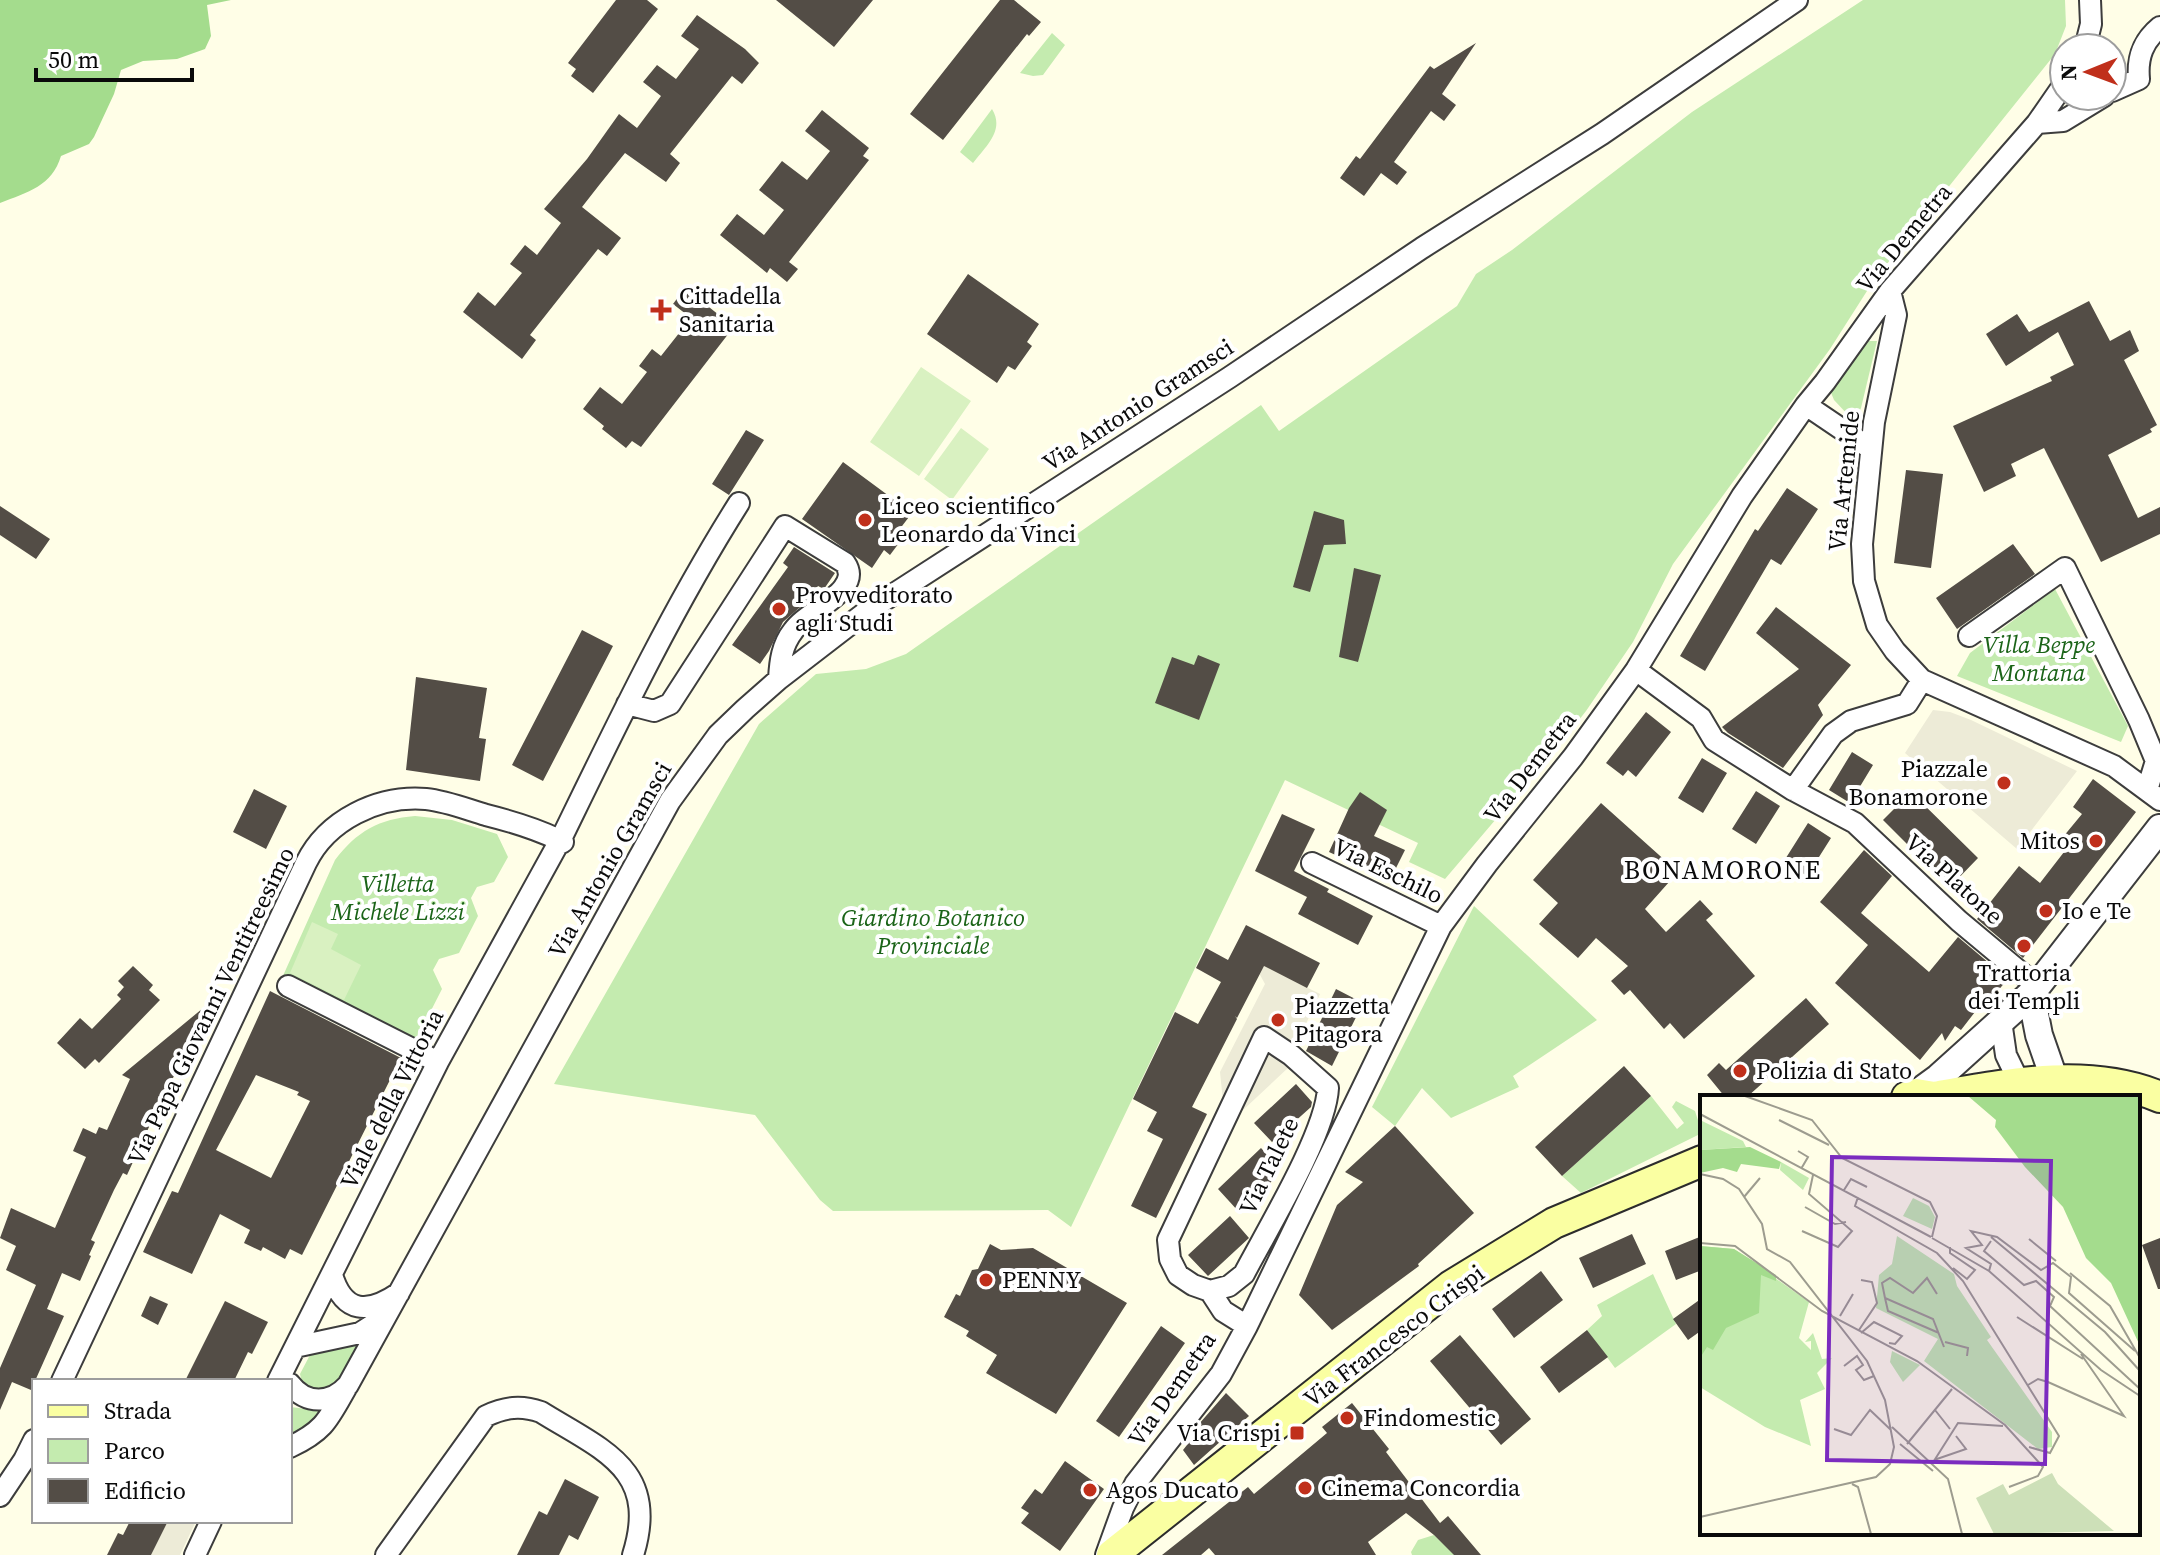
<svg xmlns="http://www.w3.org/2000/svg" width="2160" height="1555" viewBox="0 0 2160 1555" font-family="'Source Serif 4',serif">
	<rect width="100%" height="100%" fill="#fffee7"/>
	<!-- green -->
	<path fill="#c4ebaf" d="M1863 0H2065L2066 26 2055 54 1874 280 1830 349 1673 564 1633 642 1586 711 1565 738 1445 879 1409 862 1418 843 1285 780 1071 1227 1048 1210 833 1211 820 1200 755 1115 554 1084 759 724 816 674 866 669 906 654 1261 405 1279 431 1457 306 1476 274 1512 250 1692 112Z
		M1052 33 1065 45 1043 75 1033 76 1020 73Z
		M992 109C1005 130 986 146 973 163L960 152Z
		M1869 341H1877L1861 408 1857 416H1849L1834 400 1830 390Z
		M2055 589 2128 726 2121 742 1957 676 1970 653Z
		M415 816 452 820 497 834 508 857 494 882 477 887 471 898 478 916 459 953 439 959 433 970 442 989 415 1042 282 978 335 860C357 831 379 819 415 816Z
		M1474 906 1597 1020 1513 1076 1519 1087 1451 1118 1422 1088 1395 1126 1372 1107Z
		M1651 1096 1677 1129 1684 1123 1672 1107 1676 1101 1695 1111 1702 1133 1581 1193 1562 1176Z
		M1653 1274 1676 1324 1615 1368 1587 1330 1602 1316 1597 1305Z
		M365 1340 337 1385C323 1389 313 1392 302 1382L300 1374 311 1353Z
		M290 1407 325 1411V1416L290 1438Z
		M1434 1535 1455 1555H1412L1411 1552 1418 1540Z"/>
	<!-- forest -->
	<path fill="#a4dc8d" d="M0 0H231L207 5 211 36 205 49 177 59 143 61 121 70 114 94 94 137 89 144 61 156C52 186 28 192 0 203Z"/>
	<!-- pitch -->
	<path fill="#d9f1c1" d="M921 367 971 401 919 476 870 442Z
		M961 428 989 449 952 500 924 479Z
		M312 922 338 934 331 949 361 965 344 1000 290 973Z"/>
	<!-- plaza -->
	<path fill="#edebd7" d="M1933 710 1950 712 1971 720 2077 771 2017 849 1905 753Z
		M1262 965 1320 994 1291 1055 1289 1067 1242 1111 1228 1110 1223 1101 1220 1072 1265 984 1259 973Z
		M168 1521H196L180 1555H151Z"/>
	<!-- building -->
	<path fill="#534d46" fill-rule="evenodd" d="M616 0H647L658 9 593 93 571 76 576 69 568 63Z
		M776 0H873L834 47Z
		M1000 0H1014L1041 22 1029 36 1027 34 943 140 910 114Z
		M697 15 745 49 759 63 742 84 732 76 670 154 680 163 666 182 625 153 600 184 582 207 621 238 607 256 598 249 530 335 536 340 522 359 463 312 478 292 495 306 522 273 510 264 525 245 537 255 561 223 544 209 587 159 619 114 637 128 661 96 643 82 657 65 676 79 699 49 681 36Z
		M1476 43 1442 94 1456 105 1444 121 1431 111 1394 162 1407 172 1397 185 1381 173 1364 196 1340 178 1356 156 1360 159 1430 66 1434 69Z
		M822 110 869 148 863 156 869 160 789 262 798 269 787 282 770 268 767 273 720 235 737 214 764 235 784 210 759 190 782 161 807 180 830 151 805 131Z
		M968 274 1039 324 1027 342 1032 346 1015 370 1008 366 997 383 927 334Z
		M685 288 724 319 720 325 729 333 641 447 632 441 626 448 602 429 604 426 583 409 600 387 622 404 647 372 639 366 652 349 661 356 691 318 673 304Z
		M2089 301 2110 341 2130 330 2139 351 2124 360 2157 425 2150 429 2152 432 2108 455 2138 518 2160 507V534L2101 562 2044 448 2011 464 2016 476 1984 492 1953 426 2052 381 2050 377 2074 365 2058 332 2006 366 1986 334 2017 314 2029 332Z
		M746 430 764 440 729 495 712 484Z
		M843 462 912 513 899 530 905 535 890 555 884 550 872 568 802 519Z
		M1906 470 1943 474 1931 568 1894 563Z
		M1787 488 1818 509 1781 565 1771 559 1705 671 1680 656 1755 529 1758 531Z
		M0 506 50 539 36 559 0 535Z
		M1314 511 1344 520 1346 544 1324 545 1310 592 1293 587Z
		M2013 544 2035 574 1957 629 1936 598Z
		M794 547 835 573 824 589 818 586 806 602 783 622 769 651 760 664 732 645 788 567 783 563Z
		M1354 568 1381 575 1358 662 1339 657Z
		M1776 607 1851 665 1818 705 1823 715 1783 768 1728 733 1722 727 1799 669 1756 633Z
		M582 630 613 646 543 781 512 765Z
		M1198 655 1220 664 1199 720 1155 703 1172 657 1194 665Z
		M416 677 487 688 479 738 486 739 480 781 406 770Z
		M1646 712 1671 732 1636 777 1628 770 1623 776 1606 763Z
		M1852 752 1873 765 1850 803 1829 790Z
		M1702 758 1727 773 1703 813 1678 798Z
		M2093 779 2136 812 2023 958 1977 919 2019 866 2040 883 2071 843 2063 837 2082 814 2073 807Z
		M254 789 287 806 266 849 233 832Z
		M1756 791 1780 806 1756 844 1732 829Z
		M1360 792 1387 810 1374 836 1405 850 1390 880 1329 852 1349 808Z
		M1911 792 1978 858 1950 887 1883 820Z
		M1601 803 1678 872 1645 909 1666 932 1700 900 1713 914 1706 920 1755 976 1684 1039 1670 1023 1664 1029 1630 990 1624 995 1611 981 1628 966 1596 938 1578 958 1539 924 1558 903 1533 880Z
		M1282 814 1315 829 1294 871 1329 889 1327 892 1373 916 1358 945 1298 914 1307 897 1255 871Z
		M1808 823 1831 838 1807 876 1784 861Z
		M1864 850 1892 876 1861 913 1929 972 1958 937 2008 979 1988 1002 1985 999 1961 1030 1955 1026 1945 1041 1942 1033 1920 1060 1835 983 1868 945 1820 902Z
		M1246 925 1320 963 1307 988 1264 966 1237 1018 1235 1016 1237 1019 1192 1107 1207 1114 1156 1218 1131 1206 1163 1139 1147 1131 1157 1112 1133 1099 1175 1012 1198 1024 1221 982 1196 968 1206 948 1228 960Z
		M133 966 153 985 149 990 160 1000 99 1063 95 1059 85 1069 57 1043 80 1018 92 1029 121 999 117 995 124 987 118 981Z
		M1336 989 1363 1003 1332 1066 1306 1051Z
		M270 991 401 1058 302 1255 290 1249 285 1259 263 1247 261 1251 244 1243 250 1230 220 1214 192 1274 143 1252 172 1191 178 1193ZM256 1075 299 1092 297 1095 310 1101 271 1178 216 1150Z
		M1806 998 1829 1024 1747 1097H1725L1707 1075 1719 1063 1726 1070Z
		M214 999 160 1103 127 1175 123 1173 114 1190 91 1240 95 1242 89 1255 91 1256 80 1281 62 1273 47 1309 64 1316 31 1390 12 1382 0 1410V1368L36 1285 6 1270 16 1246 0 1238 11 1208 55 1228 86 1157 73 1151 83 1128 96 1134 99 1127 107 1130 130 1079 122 1075Z
		M1624 1066 1651 1096 1562 1176 1535 1147Z
		M1296 1084 1312 1102 1311 1107 1272 1142 1254 1123Z
		M1395 1126 1474 1213 1418 1264 1419 1266 1332 1330 1299 1295 1337 1205 1363 1182 1345 1172Z
		M1261 1148 1278 1167 1270 1175 1274 1179 1239 1212 1218 1189Z
		M1230 1216 1249 1238 1208 1276 1188 1255Z
		M1632 1234 1646 1264 1593 1288 1579 1258Z
		M1702 1236V1270L1676 1280 1665 1251Z
		M2160 1238V1289H2158L2142 1245Z
		M990 1244 1001 1250 1033 1248 1127 1303 1056 1414 986 1373 997 1355 966 1336 969 1331 944 1317 956 1294 960 1296 972 1270 978 1269Z
		M1541 1271 1563 1300 1514 1338 1492 1309Z
		M150 1296 168 1304 158 1325 141 1316Z
		M1702 1298V1330L1688 1340 1673 1319Z
		M225 1301 268 1322 252 1354 248 1352 234 1381H185Z
		M1161 1326 1185 1343 1119 1437 1096 1421Z
		M1587 1330 1608 1357 1559 1393 1540 1367Z
		M1460 1335 1531 1419 1501 1445 1430 1361Z
		M1226 1393 1249 1416 1194 1465 1183 1450 1195 1435 1192 1432Z
		M1352 1403 1389 1449 1386 1452 1440 1523 1448 1516 1481 1555H1454L1434 1535 1406 1513 1368 1542 1376 1555H1215L1209 1548 1201 1555H1162L1248 1487 1254 1494 1327 1433 1322 1427Z
		M1065 1461 1104 1489 1060 1551 1021 1523 1029 1513 1021 1508 1035 1489 1042 1494Z
		M565 1479 599 1497 578 1540 569 1535 559 1555H517L539 1511 547 1515Z
		M130 1521H168L151 1555H107L118 1533 123 1535Z"/>
	<g fill="none" stroke-linecap="round" stroke-linejoin="round">
		<!-- minor casing -->
		<g stroke="#3d3d3d" stroke-width="24">
			<path id="minor" d="M2085 48 2091 24 2090 0
				M2112 91 2139 79C2137 57 2143 41 2160 27
				M2037 123 2063 121 2104 96
				M1890 291 1896 315 1874 422 1862 544 1864 581 1877 625 1895 651 1922 680 2114 766 2160 800
				M1806 405 1871 449
				M1969 636 2065 568 2139 720 2156 761 2147 790
				M1636 670 1701 718 1714 740 1793 790 1855 823 1959 921 2037 986
				M627 704 654 711 670 704 785 526 845 563C864 591 807 610 793 631 782 645 780 661 779 679
				M1793 790 1833 734 1851 721 1907 704 1922 680
				M562 837C617 724 672 609 739 503
				M1312 863 1441 926
				M288 986 438 1062
				M2001 1021 2006 1055 2020 1084
				M332 1275C344 1314 368 1314 399 1293
				M1210 1291 1229 1286 1244 1274C1267 1230 1326 1133 1328 1088L1291 1055 1264 1037 1168 1240 1170 1259 1178 1275 1193 1285 1210 1291 1223 1311 1247 1326
				M295 1347 360 1333 385 1317
				M62 1381 306 863C327 820 378 795 426 799 446 801 466 809 486 815 510 821 534 828 557 839L559 844 563 842 562 837 557 839
				M278 1381 438 1062 558 844
				M290 1384C306 1405 331 1404 348 1385L670 801 718 735 745 709 779 679 866 612 1230 377 1422 248 1602 134 1797 0
				M290 1447C324 1431 328 1420 346 1388
				M0 1496 24 1460 34 1440
				M195 1555 211 1521
				M386 1555 486 1416C505 1407 521 1405 541 1412 602 1450 660 1469 633 1555
				M1106 1555 1123 1508 1135 1484 1221 1374 1247 1326 1441 926 1487 864 1573 757 1636 670 1742 496 1806 405 1825 382 1890 291 2037 123 2064 84"/>
		</g>
		<!-- tertiary casing -->
		<g stroke="#3d3d3d" stroke-width="30">
			<path id="tertiary" d="M2031 994 2039 1035 2055 1081
				M1916 1094 1938 1078 2031 994 2160 828"/>
		</g>
		<!-- secondary casing -->
		<g stroke="#2c2c2c" stroke-width="34">
			<path id="secondary" d="M1907 1097 1916 1094 1934 1097C2007 1084 2089 1067 2160 1097
				M1112 1555 1451 1286 1554 1223 1702 1161"/>
		</g>
		<!-- minor -->
		<use href="#minor" stroke="#fff" stroke-width="20"/>
		<!-- tertiary -->
		<use href="#tertiary" stroke="#fff" stroke-width="26"/>
		<!-- secondary -->
		<use href="#secondary" stroke="#faffa2" stroke-width="30"/>
	</g>
	<!-- markers -->
	<g fill="#c02f1b" stroke="#fff" stroke-width="3">
		<path d="M657 298h8v8h8v8h-8v8h-8v-8h-8v-8h8z"/>
		<circle cx="865" cy="520" r="8"/>
		<circle cx="779" cy="609" r="8"/>
		<circle cx="2004" cy="783" r="8"/>
		<circle cx="2096" cy="841" r="8"/>
		<circle cx="2046" cy="911" r="8"/>
		<circle cx="2024" cy="946" r="8"/>
		<circle cx="1278" cy="1020" r="8"/>
		<circle cx="1740" cy="1071" r="8"/>
		<circle cx="986" cy="1280" r="8"/>
		<circle cx="1347" cy="1418" r="8"/>
		<rect x="1289" y="1425" width="16" height="16" rx="4"/>
		<circle cx="1305" cy="1488" r="8"/>
		<circle cx="1090" cy="1490" r="8"/>
	</g>
	<g text-anchor="middle" stroke-width="8" stroke-linejoin="round" paint-order="stroke">
		<!-- street labels -->
		<g font-size="24" fill="#0a0a0a" stroke="#fff">
			<text transform="translate(1904 238) rotate(-50)" y="8">Via Demetra</text>
			<text transform="translate(1138 405) rotate(-33)" y="8">Via Antonio Gramsci</text>
			<text transform="translate(1844 481) rotate(-84)" y="8">Via Artemide</text>
			<text transform="translate(1530 767) rotate(-52)" y="8">Via Demetra</text>
			<text transform="translate(610 860) rotate(-60)" y="8">Via Antonio Gramsci</text>
			<text transform="translate(1388 871) rotate(26)" y="8">Via Eschilo</text>
			<text transform="translate(1954 879) rotate(42)" y="8">Via Platone</text>
			<text transform="translate(211 1006) rotate(-64)" y="8">Via Papa Giovanni Ventitreesimo</text>
			<text transform="translate(392 1099) rotate(-63)" y="8">Viale della Vittoria</text>
			<text transform="translate(1269 1166) rotate(-64)" y="8">Via Talete</text>
			<text transform="translate(1394 1336) rotate(-37)" y="8">Via Francesco Crispi</text>
			<text transform="translate(1172 1389) rotate(-55)" y="8">Via Demetra</text>
		</g>
		<!-- poi labels -->
		<g font-size="24" fill="#0a0a0a" stroke="#fff" text-anchor="start">
			<text x="679" y="304">Cittadella<tspan x="679" dy="28">Sanitaria</tspan></text>
			<text x="881" y="514">Liceo scientifico<tspan x="881" dy="28">Leonardo da Vinci</tspan></text>
			<text x="795" y="603">Provveditorato<tspan x="795" dy="28">agli Studi</tspan></text>
			<text x="1988" y="777" text-anchor="end">Piazzale<tspan x="1988" dy="28">Bonamorone</tspan></text>
			<text x="2080" y="849" text-anchor="end">Mitos</text>
			<text x="2062" y="919">Io e Te</text>
			<text x="2024" y="981" text-anchor="middle">Trattoria<tspan x="2024" dy="28">dei Templi</tspan></text>
			<text x="1294" y="1014">Piazzetta<tspan x="1294" dy="28">Pitagora</tspan></text>
			<text x="1756" y="1079">Polizia di Stato</text>
			<text x="1002" y="1288">PENNY</text>
			<text x="1363" y="1426">Findomestic</text>
			<text x="1281" y="1441" text-anchor="end">Via Crispi</text>
			<text x="1321" y="1496">Cinema Concordia</text>
			<text x="1106" y="1498">Agos Ducato</text>
		</g>
		<!-- park labels -->
		<g font-size="24" font-style="italic" fill="#1b6418" stroke="#fff">
			<text x="2039" y="653">Villa Beppe<tspan x="2039" dy="28">Montana</tspan></text>
			<text x="398" y="892">Villetta<tspan x="398" dy="28">Michele Lizzi</tspan></text>
			<text x="933" y="926">Giardino Botanico<tspan x="933" dy="28">Provinciale</tspan></text>
		</g>
		<!-- neighbourhood labels -->
		<g font-size="26" letter-spacing="2" fill="#0a0a0a" stroke="#fff">
			<text x="1723" y="879">BONAMORONE</text>
		</g>
	</g>
	<!-- overview -->
	<g transform="translate(1700 1095)">
		<rect width="440" height="440" fill="#fffee7"/>
		<path d="M0 25 43 46 46 52 0 55ZM81 67 109 83 103 95 80 75ZM213 103 229 111 235 122 232 134 203 121ZM197 141 254 179 257 191 291 242 287 245 352 337V352L338 354 224 266 238 244 176 213 179 180 192 169ZM0 151 34 154 109 207 99 243 111 255V246L105 247 113 238 122 264 132 263 117 278 125 294 100 305 111 351 65 332 0 292ZM192 256 220 270 203 287 190 267Z" fill="#c4ebaf"/>
		<path d="M268 1H440V251L411 188 386 163 363 112 325 72 295 32 296 25ZM50 52 81 67 79 74 41 69 37 77 23 73 0 78V55ZM0 151 34 154 76 180V186L61 180 59 218 26 233 13 255 7 252 0 263Z" fill="#a4dc8d"/>
		<path d="M352 378 358 389 414 436 294 439 276 403 303 389 309 400Z" fill="#cde0b8"/>
		<path fill="none" stroke="#9d9c8f" stroke-width="2" d="M45 1 112 25 142 63 230 107 237 121 232 142M0 19 231 142M79 25 129 50M98 56 108 62 101 74M0 79 23 84 39 94 62 129 67 154 90 167 167 266 185 305 194 352 190 369 176 382 0 422M144 95 151 84 167 92M44 102 60 83M158 102 155 111 237 158 263 186 359 341 350 358 329 352M105 112 135 129 146 127M102 136 138 152 152 136 109 99 113 80M291 142 405 237 440 276M232 143 289 176 401 275 440 301M329 144 356 166M291 146 284 156 324 190 336 186 354 202 350 211 440 294M0 148 35 151 122 216 217 266 305 330 343 372 338 381 309 392M250 152V158L275 175 267 184 253 173M289 176 291 169 266 153 282 150 271 136 297 142 341 175 353 168 371 182 369 198 435 256M370 178 410 211 440 263M237 199 227 183 213 198 190 183 182 188 185 203 233 224 244 252M185 203 188 216 239 238M140 221 153 199M317 222 383 264M159 235 177 208 172 187 161 185M161 238 174 227 202 241 195 249 189 248M245 247 268 253 267 261M144 271 157 261 163 270 156 275 164 285 174 281M328 290 338 284 348 287 424 321 381 259M235 315 250 334M192 332 248 384 262 439M134 334 151 340 170 315 191 335M200 349 233 376M207 349 252 294M234 365 266 354 256 341M232 369 258 328 303 331M152 389 158 392 171 439"/>
		<path fill="#7b2cbf" fill-opacity="0.15" stroke="#7b2cbf" stroke-width="4" d="M132 62 351 66 345 369 127 365Z"/>
		<rect width="440" height="440" fill="none" stroke="#0a0a0a" stroke-width="4"/>
	</g>
	<!-- legend -->
	<rect x="32" y="1379" width="260" height="144" fill="#ffffff" stroke="#9d9d9d" stroke-width="2"/>
	<rect x="48" y="1405" width="40" height="12" fill="#faffa2" stroke="#9d9d9d" stroke-width="2"/>
	<text x="104" y="1419" font-size="24" fill="#0a0a0a">Strada</text>
	<rect x="48" y="1439" width="40" height="24" fill="#c4ebaf" stroke="#9d9d9d" stroke-width="2"/>
	<text x="104" y="1459" font-size="24" fill="#0a0a0a">Parco</text>
	<rect x="48" y="1479" width="40" height="24" fill="#534d46" stroke="#9d9d9d" stroke-width="2"/>
	<text x="104" y="1499" font-size="24" fill="#0a0a0a">Edificio</text>
	<!-- north arrow -->
	<g transform="translate(2088 72) rotate(269)"><circle r="38" fill="#ffffff" stroke="#9d9d9d" stroke-width="2"/>
	<path d="M0-6L14 30L0 20L-14 30Z" fill="#c02f1b"/>
	<text y="-12" font-size="22" font-weight="bold" text-anchor="middle" fill="#0a0a0a">N</text>
	</g>
	<!-- scale -->
	<path d="M36 68v12h156v-12" fill="none" stroke="#0a0a0a" stroke-width="4"/>
	<text x="48" y="68" font-size="24" fill="#0a0a0a" stroke="#ffffff" stroke-width="6" paint-order="stroke">50 m</text>
</svg>
